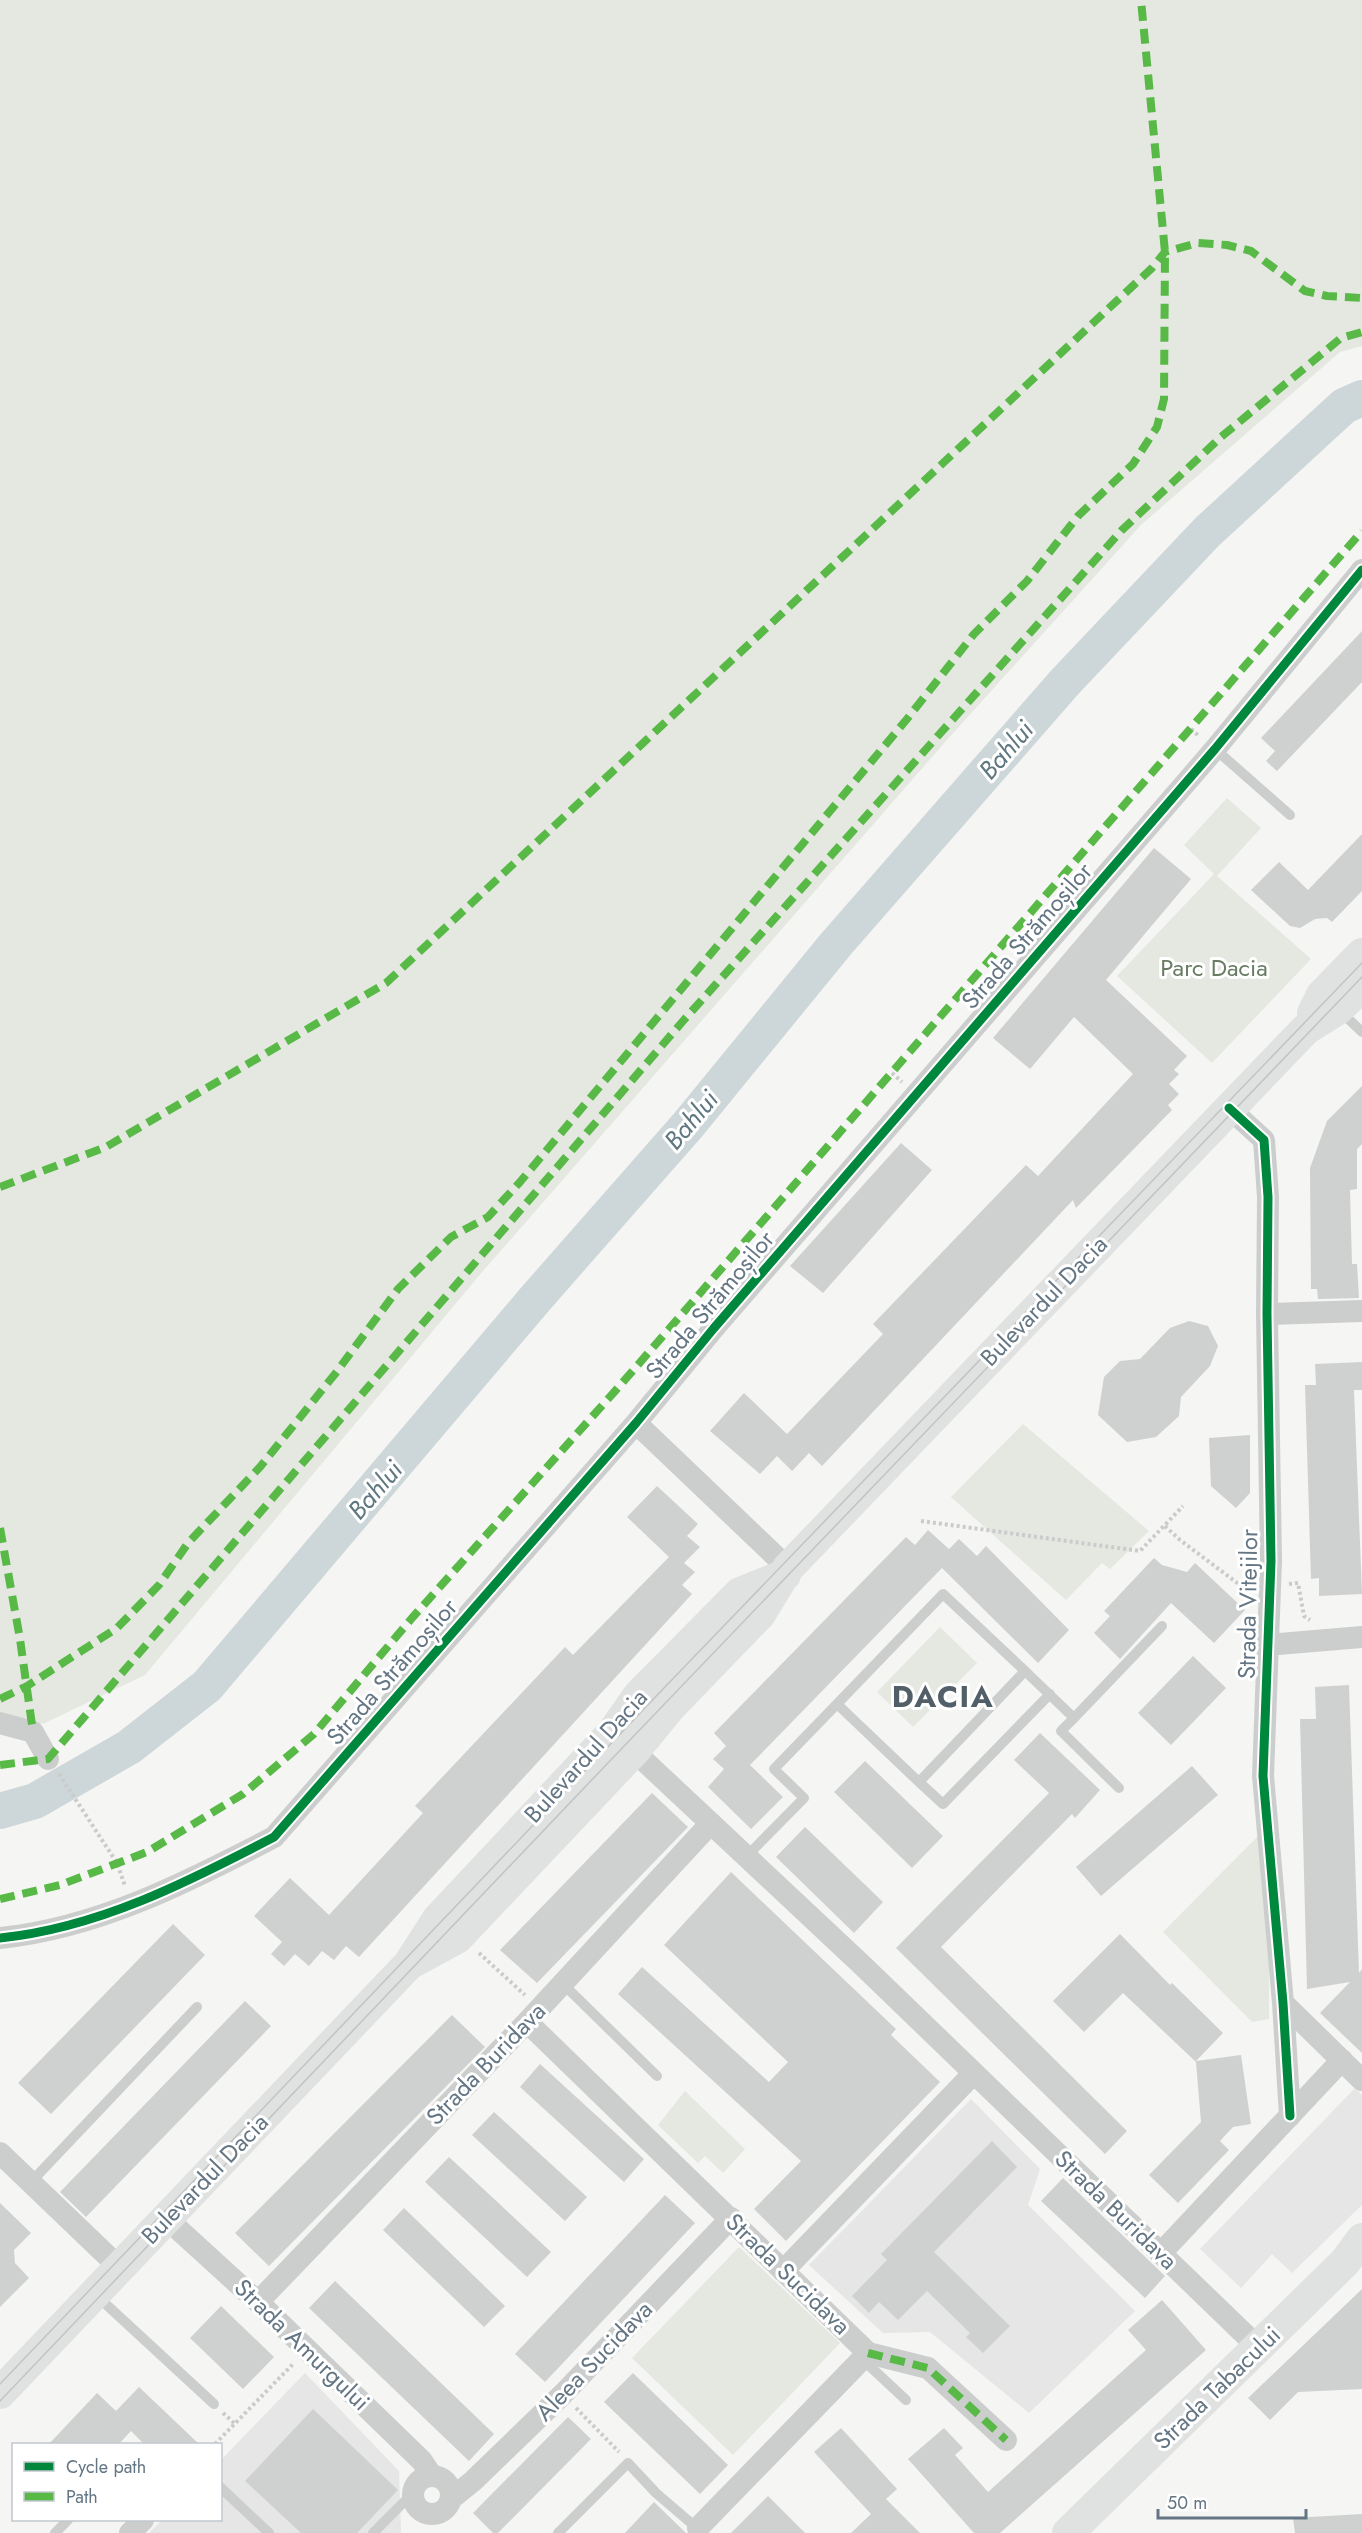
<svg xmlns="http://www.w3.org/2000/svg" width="1362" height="2533" viewBox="0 0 1362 2533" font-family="Jost,sans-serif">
	<rect width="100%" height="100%" fill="#f5f5f3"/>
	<!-- built -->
	<path fill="#e5e6e5" d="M1355 2088 1362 2095V2205L1292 2273 1272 2254 1241 2288 1200 2249Z
		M971 2099 1040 2169 1028 2205 1135 2311 1029 2413 930 2332 883 2333 809 2265Z
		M305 2373 399 2471 401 2533H149L162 2520H220L221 2460Z"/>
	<!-- green -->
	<path fill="#e4e8e1" d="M0 0H1362V346L1340 352 1141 525 946 741 483 1271 145 1675 45 1723 0 1731Z
		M1227 798 1261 828 1217 876 1311 959 1212 1063 1117 976 1214 874 1184 845Z
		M1023 1424 1149 1531 1110 1569 1102 1563 1066 1600 951 1497Z
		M940 1627 977 1663 913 1727 877 1692Z
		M1269 1825V2019L1252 2022 1163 1932Z
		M685 2091 745 2149 723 2173 705 2156 698 2163 658 2125Z
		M739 2247 840 2343 733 2455 632 2358Z"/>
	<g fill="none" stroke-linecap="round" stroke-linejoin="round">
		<!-- river -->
		<path stroke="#cdd6d8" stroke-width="36" d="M0 1811 35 1801 129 1747 207 1686 536 1298 688 1125 836 944 1065 682 1207 532 1344 406 1362 398"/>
	</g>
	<!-- building -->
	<path fill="#cfd1d0" d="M1362 631V682L1277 771 1266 761 1275 751 1261 738Z
		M1362 834V891L1332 922 1327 918 1315 919 1300 928 1290 926 1251 890 1279 862 1308 890Z
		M1154 848 1191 879 1106 980 1187 1056 1174 1070 1179 1074 1169 1084 1179 1094 1168 1105 1172 1110 1076 1208 1073 1200 822 1466 809 1453 792 1471 777 1456 760 1474 710 1431 744 1393 787 1434 883 1334 873 1324 1026 1165 1038 1176 1133 1074 1074 1017 1030 1069 993 1038Z
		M1362 1086V1144L1357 1149V1189L1350 1190 1352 1264H1357L1359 1298 1318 1299 1317 1289H1311L1310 1168 1327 1121Z
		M901 1143 932 1170 823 1293 790 1266Z
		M1189 1321 1208 1326 1218 1346 1210 1366 1181 1397 1179 1416 1156 1437 1127 1442 1098 1415 1104 1377 1120 1361 1140 1359 1170 1328Z
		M1362 1362V1390H1354L1362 1594 1319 1596V1578L1311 1579 1305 1385H1316L1315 1364Z
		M1250 1435V1493L1236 1508 1211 1486 1209 1438Z
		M657 1486 698 1524 687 1536 700 1547 684 1563 695 1572 682 1585 692 1594 359 1957 346 1946 334 1960 322 1951 309 1966 295 1954 284 1966 271 1954 282 1942 254 1916 290 1878 329 1915 423 1813 415 1806 565 1647 573 1655 669 1557 627 1517Z
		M928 1530 949 1549 959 1539 977 1556 986 1546 1069 1630 1038 1663 942 1568 750 1765 783 1797 751 1829 708 1787 724 1769 713 1759 726 1746 714 1733 906 1537 915 1545Z
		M1154 1558 1162 1565 1187 1572 1195 1563 1245 1610 1214 1643 1171 1603 1120 1659 1094 1633 1110 1616 1104 1611Z
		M1193 1656 1226 1688 1171 1745 1138 1713Z
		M1349 1685 1359 1973 1362 1969V2053L1320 2013 1350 1982 1307 1989 1300 1719H1316L1315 1687Z
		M1040 1733 1100 1790 1075 1818 1072 1814 941 1947 1127 2131 1105 2154 896 1948 1049 1793 1014 1760Z
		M865 1761 943 1836 912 1868 834 1792Z
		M1192 1766 1218 1795 1101 1896 1076 1867Z
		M652 1793 688 1827 537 1983 500 1950Z
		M805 1827 883 1902 854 1933 776 1857Z
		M731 1872 896 2029 891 2035 940 2082 786 2241 754 2209 801 2161 618 1994 642 1967 769 2082 788 2062 664 1945Z
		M173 1924 205 1955 51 2114 18 2083Z
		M1120 1934 1170 1985 1172 1983 1223 2033 1196 2061 1241 2055 1251 2124 1233 2127 1220 2141 1229 2150 1178 2203 1149 2175 1201 2122 1196 2062 1123 1993 1084 2032 1053 2001Z
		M245 2001 271 2026 86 2217 60 2192Z
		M452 2015 485 2047 269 2266 235 2233Z
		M540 2064 644 2159 624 2182 520 2087Z
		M494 2112 587 2197 565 2221 472 2135Z
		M992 2141 1017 2167 934 2252 1010 2326 983 2353 966 2337 970 2333 927 2291 898 2320 879 2302 869 2313 852 2296 887 2260 881 2254Z
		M449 2157 551 2252 527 2277 425 2182Z
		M1063 2178 1165 2276 1145 2298 1041 2201Z
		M665 2195 695 2223 545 2382 515 2354Z
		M0 2203 31 2233 14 2250 15 2263 29 2278 0 2307Z
		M404 2208 505 2306 484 2327 383 2230Z
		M335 2281 494 2434 469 2461 309 2308Z
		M1362 2289V2389L1298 2392 1270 2420 1248 2398Z
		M1162 2300 1206 2350 1000 2533H974L908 2459 944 2428 963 2448 955 2455 988 2492 1146 2350 1128 2330Z
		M221 2306 274 2357 243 2389 190 2338Z
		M633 2373 728 2465 700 2494 604 2402Z
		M139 2387 200 2445H145L131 2431 118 2445H48L97 2393 116 2411Z
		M313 2409 398 2490 357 2533H301L245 2481Z
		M568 2417 591 2439 498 2533H493L473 2513Z
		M841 2428 897 2489 886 2499 920 2533H851L871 2514 814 2452Z
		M768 2496 805 2533H731Z
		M654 2502 685 2532 686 2533H625Z
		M1362 2514V2533H1295L1293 2518Z"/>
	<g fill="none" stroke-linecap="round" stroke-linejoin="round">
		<!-- path -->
		<path stroke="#cacbcb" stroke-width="4" stroke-dasharray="3 3" stroke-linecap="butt" d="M1191 729 1200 737
			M892 1073 902 1082
			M921 1521 1140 1551 1183 1506
			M1165 1526 1180 1540 1240 1585H1251
			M1289 1584 1298 1583 1304 1616 1310 1620
			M59 1774 117 1863 125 1886
			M479 1953 525 1995
			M576 2408 619 2452
			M223 2413 235 2424
			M215 2444 294 2363"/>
		<!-- lane -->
		<path stroke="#cccece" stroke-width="10" d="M1215 749 1290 815
			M1340 1011 1362 1032
			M837 1704 943 1594 1025 1671
			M1074 1718 1162 1626
			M919 1782 943 1804 1050 1694
			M747 1856 804 1798 774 1769 837 1704 919 1782 1025 1671 1074 1718 1061 1731 1119 1788
			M562 1983 657 2076
			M31 2182 197 2007
			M97 2296 214 2404
			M862 2359 906 2400
			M220 2487 269 2533
			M55 2533 68 2520
			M373 2533 413 2493
			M558 2533 628 2463 656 2493 698 2529"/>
		<!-- street -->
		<path stroke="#cccece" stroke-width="22" d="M1229 1108 1264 1140 1268 1197 1267 1314 1271 1561 1263 1776 1283 2003 1290 2116
			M1267 1314 1362 1311
			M636 1423 788 1568
			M1267 1645 1362 1637
			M0 1723 33 1732 48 1759
			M623 1741 861 1964 1258 2347
			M0 1938C98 1928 188 1882 274 1837L636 1423 714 1328 1215 749 1362 570
			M1283 2003 1362 2080
			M527 2022 868 2353 698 2528
			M0 2153 120 2268
			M167 2219 258 2302 422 2461 432 2476
			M1161 2253 1342 2060
			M783 2271 974 2073
			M258 2302 527 2022 711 1823
			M868 2353 928 2368 1006 2440
			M413 2495a19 19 0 1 1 38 0a19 19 0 1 1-38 0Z
			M452 2498 473 2481 563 2394 731 2218
			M130 2533 143 2520"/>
		<!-- secondary -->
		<path stroke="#e0e1e1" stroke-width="32" d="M1313 1013 1322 995 1362 954
			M409 1964 457 1938 634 1751 670 1707 760 1614 788 1568 1306 1029 1338 1009 1362 986
			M0 2393 409 1964 438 1919 613 1732 639 1695 740 1593 785 1575
			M1068 2533 1345 2262 1362 2239"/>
		<!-- tram -->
		<path stroke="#c1c3c4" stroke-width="1.5" d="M0 2384 664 1688 1362 963
			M0 2401 605 1766 1362 977"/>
		<!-- quiet -->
		<path stroke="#58b947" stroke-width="8" stroke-dasharray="15 8" stroke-linecap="butt" d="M0 1187 106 1147 386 983 1152 268 1165 252 1198 243 1227 245 1251 251 1305 291 1327 296 1362 298
			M0 1528 20 1639 33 1732
			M0 1699 27 1686 117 1628 159 1585 188 1543 260 1467 335 1374 398 1289 451 1237 488 1217 520 1182 907 719 974 634 1027 581 1078 516 1133 464 1157 427 1164 399 1165 252 1141 0
			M0 1765 48 1759 683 1021 1122 530 1221 437 1341 338 1362 332
			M0 1899 60 1885 147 1852 243 1794 314 1734 412 1618 616 1390 1362 531
			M868 2353 928 2368 1006 2440"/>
		<!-- cycleway casing -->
		<g stroke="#fff" stroke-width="13">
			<path id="cycleway" d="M1229 1108 1264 1140 1268 1197 1267 1314 1271 1561 1263 1776 1283 2003 1290 2116
				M0 1938C98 1928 188 1882 274 1837L636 1423 714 1328 1215 749 1362 570"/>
		</g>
		<!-- cycleway -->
		<use href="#cycleway" stroke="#00873e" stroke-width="9"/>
	</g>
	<g text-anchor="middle" stroke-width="6" stroke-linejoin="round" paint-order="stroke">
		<!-- street labels -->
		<g font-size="24" fill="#647684" stroke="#fff">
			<text transform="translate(1027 936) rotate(-49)" y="8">Strada Strămoșilor</text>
			<text transform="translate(1044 1301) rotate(-46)" y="8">Bulevardul Dacia</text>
			<text transform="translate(710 1305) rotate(-50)" y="8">Strada Strămoșilor</text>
			<text transform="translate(1248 1604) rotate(-89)" y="8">Strada Vitejilor</text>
			<text transform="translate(392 1672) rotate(-49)" y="8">Strada Strămoșilor</text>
			<text transform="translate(586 1756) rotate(-48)" y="8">Bulevardul Dacia</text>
			<text transform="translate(486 2064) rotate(-46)" y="8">Strada Buridava</text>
			<text transform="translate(205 2179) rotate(-46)" y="8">Bulevardul Dacia</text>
			<text transform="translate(1116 2210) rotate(44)" y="8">Strada Buridava</text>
			<text transform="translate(788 2274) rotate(44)" y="8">Strada Sucidava</text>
			<text transform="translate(302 2345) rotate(44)" y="8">Strada Amurgului</text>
			<text transform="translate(594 2361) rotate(-46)" y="8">Aleea Sucidava</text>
			<text transform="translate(1217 2388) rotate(-44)" y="8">Strada Tabacului</text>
		</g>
		<!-- park labels -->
		<g font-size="24" fill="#687b63" stroke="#fff">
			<text x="1214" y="976">Parc Dacia</text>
		</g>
		<!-- water labels -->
		<g font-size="26" font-style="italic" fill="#5f7780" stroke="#fff">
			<text transform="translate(1006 750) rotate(-49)" y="9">Bahlui</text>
			<text transform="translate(691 1120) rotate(-50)" y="9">Bahlui</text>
			<text transform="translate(375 1490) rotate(-49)" y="9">Bahlui</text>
		</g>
		<!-- district labels -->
		<g font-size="30" font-weight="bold" letter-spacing="1.5" fill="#525f69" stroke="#fff">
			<text x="943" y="1707">DACIA</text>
		</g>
	</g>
	<!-- legend -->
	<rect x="12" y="2443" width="210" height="78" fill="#ffffff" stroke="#c1c8ce" stroke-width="1.5"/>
	<rect x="24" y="2462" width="30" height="9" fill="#00873e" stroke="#c1c8ce" stroke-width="1.5"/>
	<text x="66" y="2473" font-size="18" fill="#647684">Cycle path</text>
	<rect x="24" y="2492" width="30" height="9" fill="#58b947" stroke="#c1c8ce" stroke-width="1.5"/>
	<text x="66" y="2503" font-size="18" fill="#647684">Path</text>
	<!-- scale -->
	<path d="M1158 2509v9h148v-9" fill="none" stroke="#647684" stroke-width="3"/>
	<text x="1167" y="2509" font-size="18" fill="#647684" stroke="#ffffff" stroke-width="4.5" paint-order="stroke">50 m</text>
</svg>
